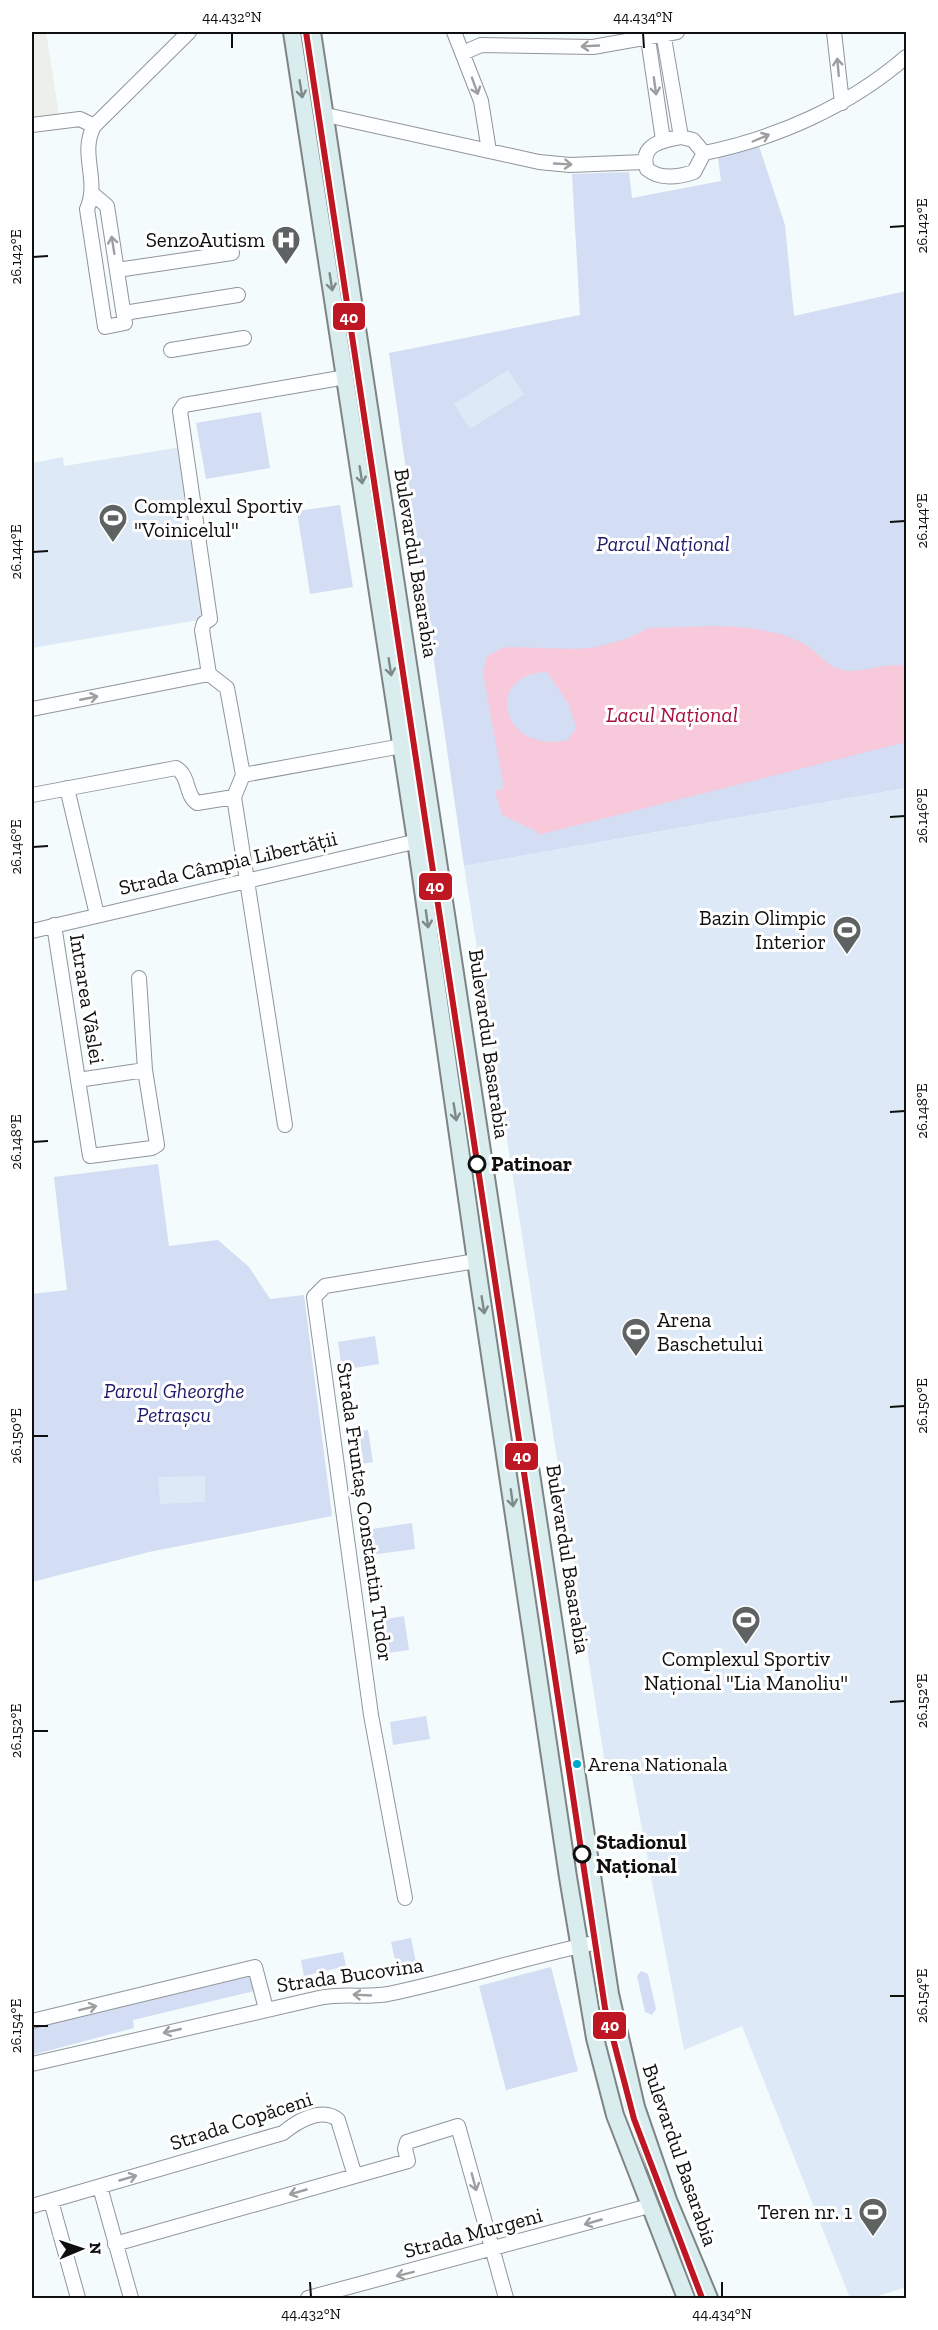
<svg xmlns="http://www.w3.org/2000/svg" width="938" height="2330" viewBox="0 0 938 2330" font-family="'Zilla Slab',serif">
	<rect width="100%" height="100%" fill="#f4fbfc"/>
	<!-- industrial -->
	<path fill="#ecefea" d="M32 32H46L59 115 32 119Z"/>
	<!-- green -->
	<path fill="#d3ddf3" d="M759 146 785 225 794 316 906 291V788L464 866 389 353 580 315 572 174 629 172 632 198 721 181 718 158Z
		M261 412 270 468 206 479 196 423Z
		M340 505 353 587 310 594 297 511Z
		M158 1164 169 1246 218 1240 249 1267 270 1299 304 1295 332 1516 149 1552 32 1582V1294L67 1290 54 1177Z
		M375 1336 379 1364 342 1370 338 1342Z
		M368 1430 373 1462 356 1465 350 1432Z
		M412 1523 415 1549 370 1555 366 1530Z
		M404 1616 409 1650 380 1654 375 1621Z
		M426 1716 430 1739 393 1745 390 1722Z
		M411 1938 417 1968 412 1971 396 1964 391 1942Z
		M343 1952 346 1966 304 1976 301 1960Z
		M551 1967 578 2071 506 2090 479 1986Z
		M641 1971 648 1974 656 2009 652 2015 645 2012 637 1976Z
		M253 1972 258 1990 133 2020 134 2028 32 2055V2023Z"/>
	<!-- pitch -->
	<path fill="#dde9f6" d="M508 370 524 395 470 429 454 404Z
		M181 447 205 619 32 648V463L63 457 64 466Z
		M906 788V2287L872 2298H850L742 2026 684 2050 632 1777 605 1764 464 866Z
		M205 1476V1502L160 1504 158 1477Z"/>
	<!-- water -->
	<path fill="#f8c9db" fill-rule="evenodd" d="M715 626C745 627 784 630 809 647 819 654 827 666 839 669 861 676 883 661 906 666V742L538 835 536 831 502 815 495 791 504 788 483 673 487 656 505 647 578 649 597 647 629 638 649 628ZM547 672 568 703 575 723V730L568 740C502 755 481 675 547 672Z"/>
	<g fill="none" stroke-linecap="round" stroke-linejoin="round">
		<!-- minor casing -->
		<g stroke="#929596" stroke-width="16">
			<path id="minor" d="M454 32 481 101 489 151
				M647 32 663 140
				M663 32 681 137
				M834 32 842 103
				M463 53 481 45 593 47 677 32
				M326 115 539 162 570 165 644 162
				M32 125 80 119 94 126
				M681 137 693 140 704 153 694 172C679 177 660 180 647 169 639 145 662 140 681 137Z
				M704 153C778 138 849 106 906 57
				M94 195 107 206 125 323 105 327 87 209C100 180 79 154 94 126L189 32
				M117 270 232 253
				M124 313 238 295
				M171 350 244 338
				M32 709 209 674
				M243 775 402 746
				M67 788 97 915
				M32 795 176 768C190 776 185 795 197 803L234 797
				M54 925 78 1080
				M32 931 435 837
				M139 978 145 1070 157 1145 152 1148 90 1156 78 1080 145 1070
				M285 1125 234 797 243 775 227 688 209 674 202 630 204 623 210 619 180 411 184 405 346 377
				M405 1898 371 1715 314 1297 325 1286 476 1261
				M32 2021 255 1967 266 2009
				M32 2064 319 1998C342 1993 365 1998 388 1994 460 1979 530 1956 603 1941
				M100 2187 131 2298
				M51 2201 78 2298
				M32 2206 283 2133C296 2122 322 2106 338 2120L355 2176
				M115 2244 408 2161 405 2149 407 2142 458 2126 506 2298
				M308 2298 649 2206"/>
		</g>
		<!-- major casing -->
		<g stroke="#7f8383" stroke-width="20">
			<path id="major" d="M292 32 416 841 476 1261 568 1877 595 2038 615 2115 686 2298
				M312 32 610 1994 636 2107 668 2200 709 2298"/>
		</g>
		<!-- minor -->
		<use href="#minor" stroke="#fdfeff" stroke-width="14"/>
		<!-- major -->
		<use href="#major" stroke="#d9edee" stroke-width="16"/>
		<!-- tram-1 casing -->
		<g stroke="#fff" stroke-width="10">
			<path id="tram-1" d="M306 32 605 2008 634 2119 702 2298"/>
		</g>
		<!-- tram-1 -->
		<use href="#tram-1" stroke="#be1622" stroke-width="6"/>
	</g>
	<!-- one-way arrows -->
	<defs><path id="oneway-shaft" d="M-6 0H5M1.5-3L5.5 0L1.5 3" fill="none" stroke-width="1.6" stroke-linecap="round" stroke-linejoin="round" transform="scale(1.5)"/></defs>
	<g stroke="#9e9e9f">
		<use href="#oneway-shaft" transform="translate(590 46) rotate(177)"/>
		<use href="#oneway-shaft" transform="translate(838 67) rotate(-95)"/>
		<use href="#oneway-shaft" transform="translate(475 86) rotate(70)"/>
		<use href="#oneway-shaft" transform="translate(655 86) rotate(82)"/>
		<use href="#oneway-shaft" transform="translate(761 138) rotate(-23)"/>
		<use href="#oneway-shaft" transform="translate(563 164) rotate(3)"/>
		<use href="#oneway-shaft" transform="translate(113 245) rotate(-99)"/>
		<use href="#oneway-shaft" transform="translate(89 698) rotate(-11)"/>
		<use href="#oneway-shaft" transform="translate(362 1995) rotate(-177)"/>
		<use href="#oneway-shaft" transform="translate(88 2008) rotate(-14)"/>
		<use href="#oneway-shaft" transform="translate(172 2031) rotate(167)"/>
		<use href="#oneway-shaft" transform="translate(128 2178) rotate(-16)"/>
		<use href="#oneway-shaft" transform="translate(474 2182) rotate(75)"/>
		<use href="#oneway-shaft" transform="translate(298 2192) rotate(164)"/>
		<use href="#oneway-shaft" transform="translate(593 2222) rotate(164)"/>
		<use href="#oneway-shaft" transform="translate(405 2274) rotate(166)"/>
	</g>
	<g stroke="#7e898a">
		<use href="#oneway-shaft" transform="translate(301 89) rotate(81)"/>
		<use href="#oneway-shaft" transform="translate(331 282) rotate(81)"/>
		<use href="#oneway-shaft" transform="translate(361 475) rotate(81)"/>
		<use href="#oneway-shaft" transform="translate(390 667) rotate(81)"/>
		<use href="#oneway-shaft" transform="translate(427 919) rotate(82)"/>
		<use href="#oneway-shaft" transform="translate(455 1112) rotate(81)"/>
		<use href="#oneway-shaft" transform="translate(483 1305) rotate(81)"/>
		<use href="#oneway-shaft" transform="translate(512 1498) rotate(82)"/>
	</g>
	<!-- ticks -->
	<path fill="none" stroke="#0f0f0f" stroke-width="2" d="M232 33V48M643 33 644 48M890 227 905 226M33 257 48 256M890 522 905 521M33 552 48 551M890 817 905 816M33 847 48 846M890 1112 905 1111M33 1142 48 1141M890 1407 905 1406M33 1436H48M890 1702 905 1701M33 1731H48M890 1996H905M33 2026H48M310 2282 311 2297M722 2282V2297"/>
	<!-- icons -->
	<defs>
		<g id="hospital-pin" transform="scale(1.5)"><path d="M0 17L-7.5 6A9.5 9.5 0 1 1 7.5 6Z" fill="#5f6262" stroke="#fff"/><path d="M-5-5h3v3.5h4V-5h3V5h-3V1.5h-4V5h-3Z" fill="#fff"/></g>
		<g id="stadium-pin" transform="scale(1.5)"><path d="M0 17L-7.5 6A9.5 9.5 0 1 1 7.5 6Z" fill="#5f6262" stroke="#fff"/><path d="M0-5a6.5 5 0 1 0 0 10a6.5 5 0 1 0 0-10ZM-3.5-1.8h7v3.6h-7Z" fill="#fff"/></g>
	</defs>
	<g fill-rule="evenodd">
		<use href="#hospital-pin" x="286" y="240"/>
		<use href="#stadium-pin" x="113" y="518"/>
		<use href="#stadium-pin" x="847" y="930"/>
		<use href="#stadium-pin" x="636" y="1332"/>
		<use href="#stadium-pin" x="746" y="1620"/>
		<use href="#stadium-pin" x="873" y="2212"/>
	</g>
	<!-- markers -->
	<g fill="#fff" stroke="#0f0f0f" stroke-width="3">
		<circle cx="477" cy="1164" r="8"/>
		<circle cx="582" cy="1854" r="8"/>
	</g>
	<circle fill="#00a9ce" stroke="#fff" stroke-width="2" cx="577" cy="1764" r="5"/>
	<g text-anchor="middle" stroke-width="6" stroke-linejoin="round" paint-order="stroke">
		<!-- bus labels -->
		<g font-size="20" fill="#0f0f0f" stroke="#fff" text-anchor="start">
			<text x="588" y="1771">Arena Nationala</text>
		</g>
		<!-- poi labels -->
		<g font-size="21" fill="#0f0f0f" stroke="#fff" text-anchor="end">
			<text x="265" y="247">SenzoAutism</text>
			<text x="134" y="513" text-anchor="start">Complexul Sportiv<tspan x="134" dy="24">"Voinicelul"</tspan></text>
			<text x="826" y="925">Bazin Olimpic<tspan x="826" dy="24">Interior</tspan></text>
			<text x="657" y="1327" text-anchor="start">Arena<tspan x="657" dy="24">Baschetului</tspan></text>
			<text x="746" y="1666" text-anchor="middle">Complexul Sportiv<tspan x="746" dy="24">Național "Lia Manoliu"</tspan></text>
			<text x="852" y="2219">Teren nr. 1</text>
		</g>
		<!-- park labels -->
		<g font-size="21" font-style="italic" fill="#201b6a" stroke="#fff">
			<text x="663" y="551">Parcul Național</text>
			<text x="174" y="1398">Parcul Gheorghe<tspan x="174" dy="24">Petrașcu</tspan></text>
		</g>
		<!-- street labels -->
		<g font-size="21" fill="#0f0f0f" stroke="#fff">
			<text transform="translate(416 563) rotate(81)" y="7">Bulevardul Basarabia</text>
			<text transform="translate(228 863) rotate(-13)" y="7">Strada Câmpia Libertății</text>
			<text transform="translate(87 999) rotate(81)" y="7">Intrarea Vâslei</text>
			<text transform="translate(489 1044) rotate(82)" y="7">Bulevardul Basarabia</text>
			<text transform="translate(365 1512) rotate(82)" y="7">Strada Fruntaș Constantin Tudor</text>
			<text transform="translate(568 1559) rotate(81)" y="7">Bulevardul Basarabia</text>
			<text transform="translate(350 1975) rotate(-8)" y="7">Strada Bucovina</text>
			<text transform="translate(241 2121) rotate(-18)" y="7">Strada Copăceni</text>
			<text transform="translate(680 2155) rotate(71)" y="7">Bulevardul Basarabia</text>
			<text transform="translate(473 2233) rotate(-15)" y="7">Strada Murgeni</text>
		</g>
		<!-- stop labels -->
		<g font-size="21" font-weight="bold" fill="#0f0f0f" stroke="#fff" text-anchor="start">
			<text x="491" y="1171">Patinoar</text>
			<text x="596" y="1849">Stadionul<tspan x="596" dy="24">Național</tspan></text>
		</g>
		<!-- water labels -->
		<g font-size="22" font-style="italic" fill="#a7113f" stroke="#fff">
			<text x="672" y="722">Lacul Național</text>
		</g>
	</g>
	<g stroke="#fff" stroke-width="2">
		<rect x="332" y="302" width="34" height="29" rx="6" fill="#be1622"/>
		<rect x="418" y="872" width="35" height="29" rx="6" fill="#be1622"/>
		<rect x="504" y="1442" width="35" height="29" rx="6" fill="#be1622"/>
		<rect x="592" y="2011" width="35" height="29" rx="6" fill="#be1622"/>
	</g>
	<g font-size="16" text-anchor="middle" font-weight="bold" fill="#fff">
		<text x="349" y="323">40</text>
		<text x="435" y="892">40</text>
		<text x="522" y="1462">40</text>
		<text x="610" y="2031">40</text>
	</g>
	<!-- border -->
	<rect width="938" height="2330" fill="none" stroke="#ffffff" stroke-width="66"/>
	<!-- north arrow -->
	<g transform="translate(81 2249) rotate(88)" stroke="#ffffff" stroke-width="4.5" paint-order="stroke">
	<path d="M0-4.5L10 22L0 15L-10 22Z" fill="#0f0f0f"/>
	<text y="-9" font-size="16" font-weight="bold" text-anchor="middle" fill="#0f0f0f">N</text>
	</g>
	<rect x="33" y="33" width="872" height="2264" fill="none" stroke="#0f0f0f" stroke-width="2"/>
	<g font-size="15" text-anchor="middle" fill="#0f0f0f">
		<text x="232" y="22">44.432°N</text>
		<text x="643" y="22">44.434°N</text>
		<text transform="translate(922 226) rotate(-90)" y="5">26.142°E</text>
		<text transform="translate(16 257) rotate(-90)" y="5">26.142°E</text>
		<text transform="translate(922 521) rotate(-90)" y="5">26.144°E</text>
		<text transform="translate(16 552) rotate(-90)" y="5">26.144°E</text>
		<text transform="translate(922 816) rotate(-90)" y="5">26.146°E</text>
		<text transform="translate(16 847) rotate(-90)" y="5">26.146°E</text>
		<text transform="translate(922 1111) rotate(-90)" y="5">26.148°E</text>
		<text transform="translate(16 1142) rotate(-90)" y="5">26.148°E</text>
		<text transform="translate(922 1406) rotate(-90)" y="5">26.150°E</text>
		<text transform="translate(16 1436) rotate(-90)" y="5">26.150°E</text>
		<text transform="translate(922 1701) rotate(-90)" y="5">26.152°E</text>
		<text transform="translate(16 1731) rotate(-90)" y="5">26.152°E</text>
		<text transform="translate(922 1996) rotate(-90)" y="5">26.154°E</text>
		<text transform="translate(16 2026) rotate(-90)" y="5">26.154°E</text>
		<text x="311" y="2319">44.432°N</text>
		<text x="722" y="2319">44.434°N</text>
	</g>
</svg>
